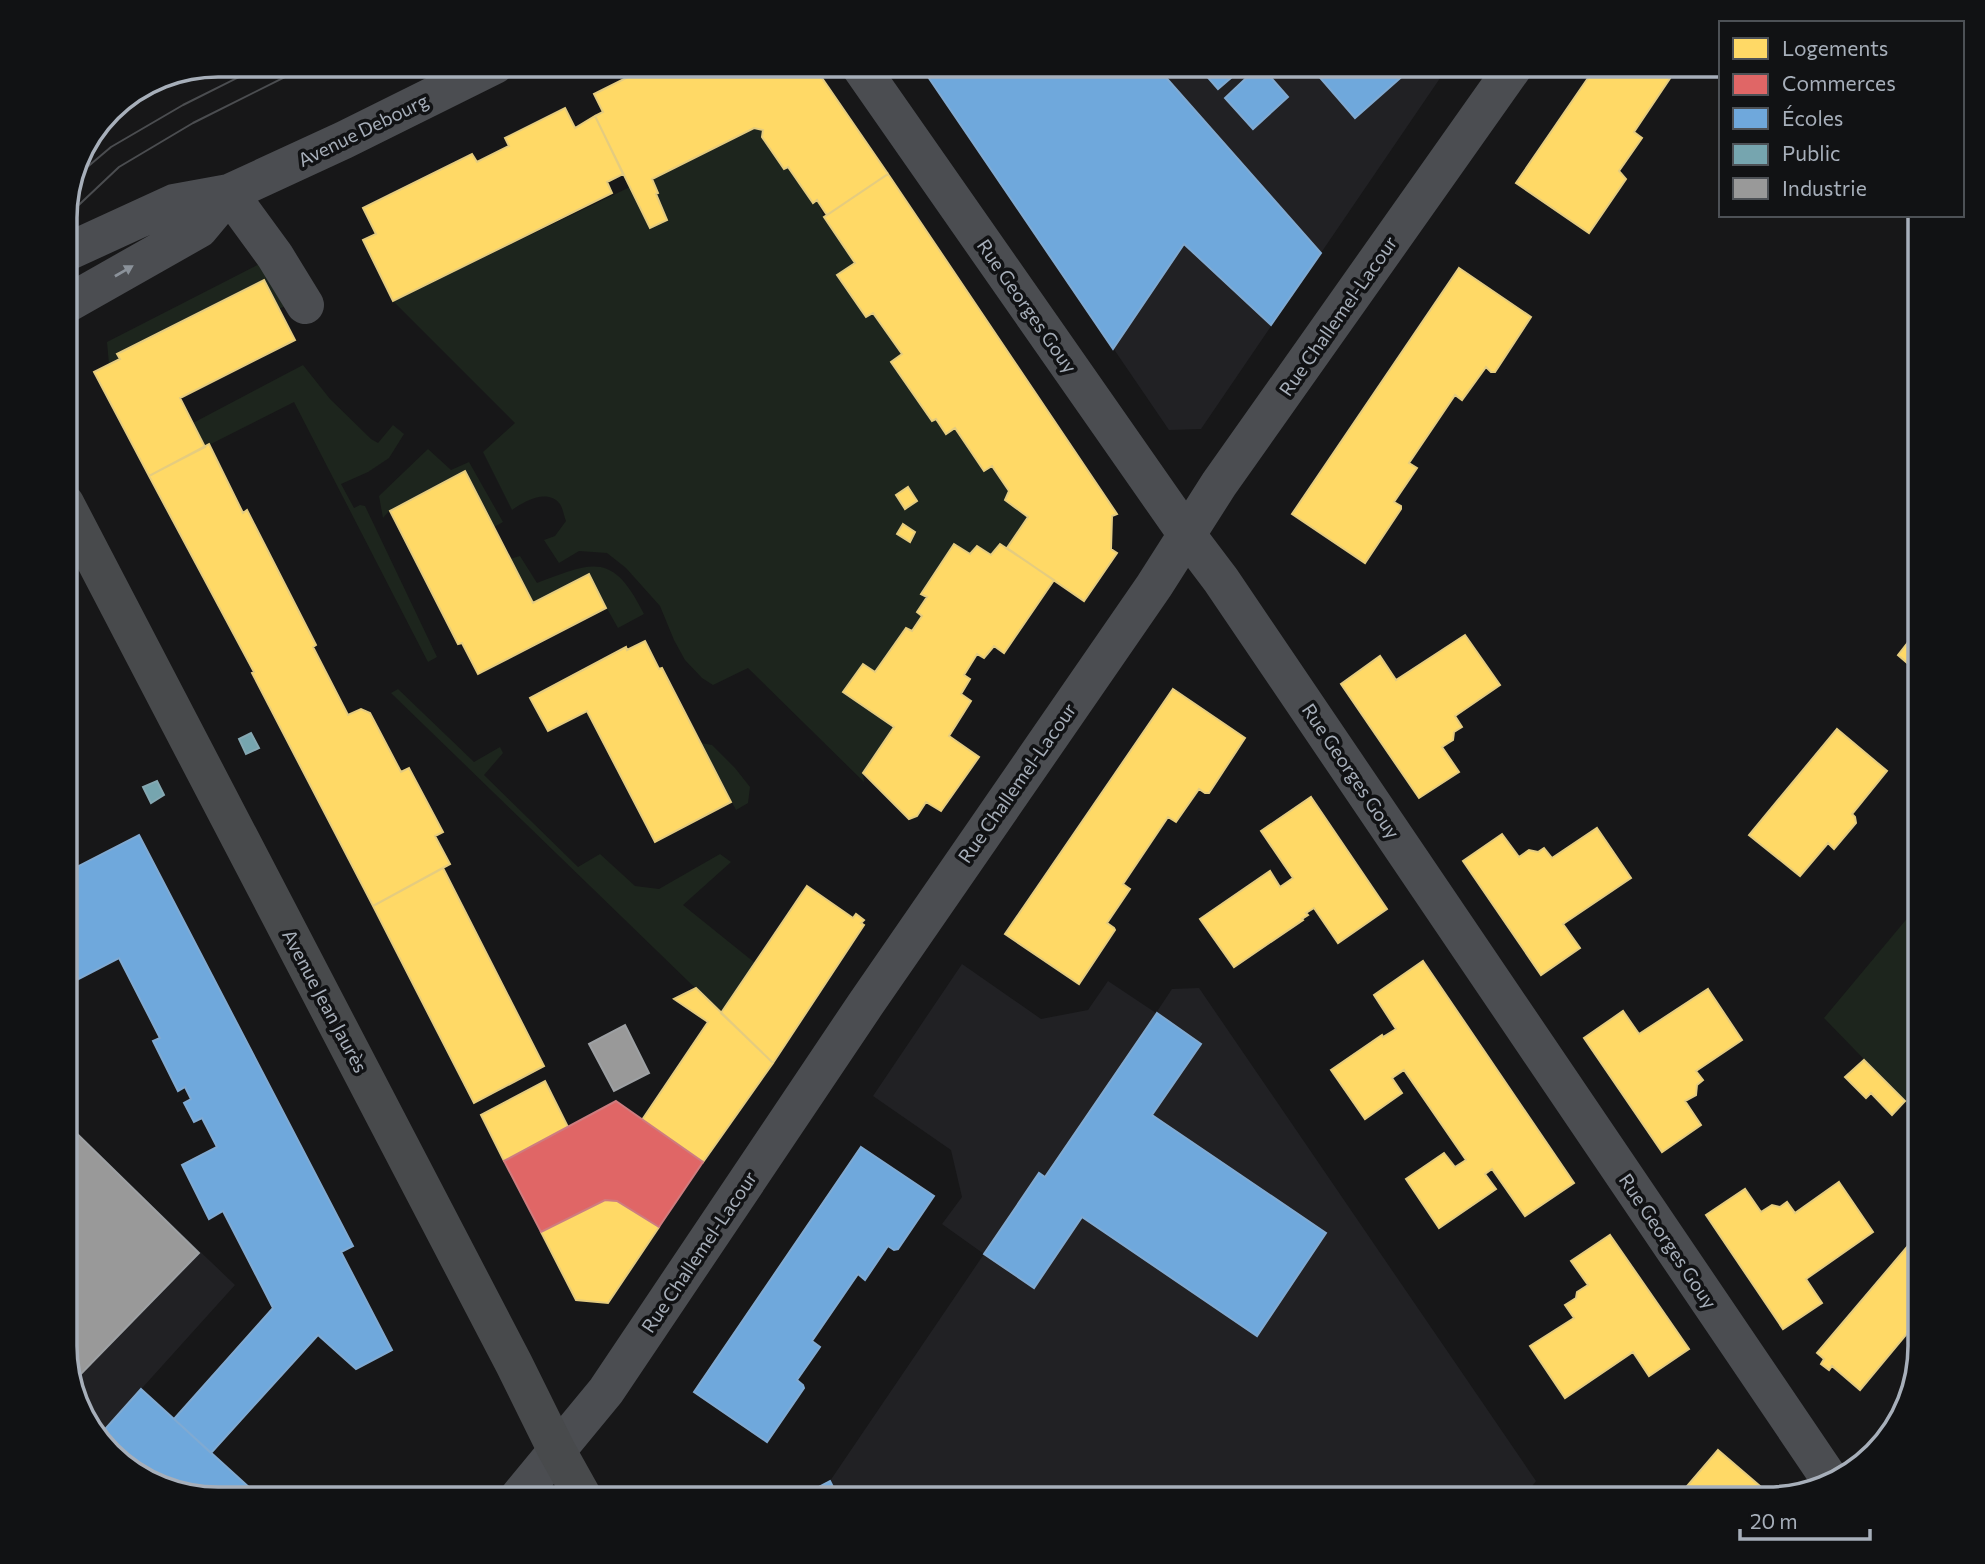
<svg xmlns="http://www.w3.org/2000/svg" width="1985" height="1564" viewBox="0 0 1985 1564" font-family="Commissioner,sans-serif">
	<rect width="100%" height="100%" fill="#171718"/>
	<!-- built -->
	<path fill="#212124" d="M920 65H1449L1201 429 1169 430Z
		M962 964 1041 1019 1088 1010 1108 981 1156 1013 1172 989 1199 988 1536 1481 1522 1499H796L830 1481 984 1254 942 1224 962 1197 951 1150 873 1096Z
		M65 1122 235 1285 98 1437 81 1414 65 1356Z"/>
	<!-- green -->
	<path fill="#1d251d" d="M754 128 763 130 762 138 784 169 788 167 813 203 817 200 824 217 855 263 838 275 866 317 873 313 902 354 891 362 931 421 936 419 946 434 955 428 983 470 992 466 1009 491 1005 500 1028 517 1007 548 1000 544 991 555 978 546 970 554 954 545 922 594 927 597 917 612 922 616 912 631 906 628 875 672 844 692 894 727 863 773 864 782 748 668 713 685 702 678 685 660 674 640 660 606 626 568 607 553 579 551 559 563 544 540 555 536 566 521C564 516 563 509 560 504 548 488 524 501 512 510L483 452 515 423 393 301 630 187 650 228 656 194 658 193 652 179Z
		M269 259 293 302 279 309 263 280 117 353 120 359 109 364 107 342Z
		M303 365 330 399 371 439 378 443 393 425 404 434 389 458 368 472 341 484 354 508 360 505 365 506 437 657 428 662 294 402 205 447 193 423Z
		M428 449 451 470 469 462 503 522 494 527 465 472 390 510 383 518 379 496Z
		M520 556 537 583C594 561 613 552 644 614L618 628 588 575 533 603 510 559Z
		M398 689 474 762 500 747 503 753 484 775 578 867 600 854 635 886 659 889 720 854 731 862 683 905 755 963 721 1013 391 693Z
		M701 743 712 745 735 768 750 787 748 803 736 810Z
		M1920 903V1117L1824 1018Z"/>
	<!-- homes -->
	<path fill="#ffd966" stroke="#e5cc7f" stroke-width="2" d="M652 65H813L888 174 827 215 817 200 813 203 788 167 784 169 762 137 763 130 754 128 652 179 658 193 656 194 667 220 650 228 595 116 603 112 594 94Z
		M1597 65H1691L1687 71 1679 65 1634 132 1642 138 1619 171 1626 179 1589 233 1516 183Z
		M565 108 575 128 595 116 623 174 607 182 612 193 393 301 363 240 376 234 363 208 472 154 477 162 509 146 505 138Z
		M888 174 1117 514 1112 516 1111 549 1117 553 1084 601 1007 548 1028 517 1005 500 1009 491 992 466 984 471 955 428 946 434 936 419 932 421 891 362 902 354 873 313 866 317 837 275 855 263 824 217Z
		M1459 268 1531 317 1495 372H1491L1486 367 1462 400 1455 395 1409 463 1417 468 1394 502 1401 506V509L1365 563 1292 514Z
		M264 280 295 340 180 398 205 447 149 476 94 372 120 359 117 354Z
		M209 444 243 513 247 510 316 645 313 647 348 715 361 709 370 713 401 772 409 768 443 832 435 836 450 864 373 906 252 673 254 672 149 476Z
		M465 471 533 603 589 574 606 608 478 674 462 643 458 644 390 511Z
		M908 487 917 501 905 509 896 495Z
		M903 524 915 532 910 542 897 534Z
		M954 544 970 554 977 546 991 555 1000 544 1054 580 1004 653 994 646 984 658 977 654 964 675 970 679 961 694 971 701 949 736 979 757 941 811 926 802 917 816 909 819 863 773 894 727 843 692 863 664 875 672 906 628 912 631 922 616 917 612 927 597 921 594Z
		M1920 627V674L1898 655Z
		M1465 635 1500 685 1455 716 1462 727 1454 732 1453 740 1442 747 1459 772 1419 798 1341 684 1380 656 1396 680Z
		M645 641 659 669 662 668 731 802 655 842 587 711 548 731 530 698 626 647 627 650Z
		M1173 689 1245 738 1209 793H1205L1199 789 1176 822 1168 817 1123 884 1130 889 1107 923 1114 928 1115 930 1079 984 1005 934Z
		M1837 729 1887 771 1852 814 1855 817 1856 823 1834 849 1828 843 1800 876 1749 835Z
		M1311 797 1387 909 1338 943 1314 908 1306 913 1308 915 1302 919 1303 920 1234 967 1200 919 1270 871 1280 887 1293 878 1261 831Z
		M1597 828 1631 878 1563 924 1580 948 1541 975 1463 861 1502 834 1519 857 1529 850 1538 852 1544 848 1552 858Z
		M443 868 544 1066 474 1103 373 906Z
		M807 886 853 918 856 914 864 920 861 923 864 925 773 1063 721 1013Z
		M1423 961 1574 1183 1525 1216 1492 1169 1485 1174 1496 1189 1439 1228 1406 1179 1444 1153 1455 1167 1466 1160 1404 1070 1392 1078 1402 1093 1365 1119 1331 1070 1382 1035 1383 1037 1396 1029 1374 995Z
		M696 988 773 1063 703 1162 642 1120 708 1022 674 999Z
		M1708 989 1742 1040 1696 1071 1703 1080 1697 1085 1696 1095 1685 1101 1701 1125 1662 1152 1584 1038 1623 1011 1639 1034Z
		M1864 1060 1905 1101 1892 1115 1871 1093 1866 1098 1845 1077Z
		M545 1081 568 1127 504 1161 481 1115Z
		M1839 1182 1873 1232 1806 1279 1822 1303 1783 1329 1706 1215 1745 1189 1761 1212 1772 1205 1780 1207 1787 1202 1795 1213Z
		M605 1200 617 1201 659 1227 608 1303 576 1300 541 1232Z
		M1610 1235 1689 1349 1649 1376 1633 1352 1565 1398 1530 1346 1574 1318 1565 1305 1576 1298 1577 1292 1588 1285 1571 1261Z
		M1907 1247 1920 1258V1318L1860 1390 1832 1366 1829 1370 1821 1364 1824 1359 1817 1353Z
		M1718 1450 1774 1498 1767 1499H1676Z"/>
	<!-- shops -->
	<path fill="#e06666" stroke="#cf7c7f" stroke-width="2" d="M65 692 76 714 65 720Z
		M616 1101 703 1162 659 1227 617 1201 605 1200 541 1232 504 1161Z"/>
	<!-- schools -->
	<path fill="#6fa8dc" stroke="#80aad2" stroke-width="2" d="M920 65H1155L1321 253 1271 325 1184 244 1113 349Z
		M1197 65H1246L1218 89Z
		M1260 65 1288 97 1253 129 1225 98Z
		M1309 65H1415L1355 118Z
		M139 835 353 1246 341 1252 392 1350 356 1369 318 1335 211 1453 174 1419 273 1308 223 1211 209 1219 182 1165 217 1147 202 1118 194 1122 184 1103 191 1099 185 1087 178 1091 153 1041 160 1038 119 958 65 986V873Z
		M1157 1013 1201 1044 1152 1115 1326 1233 1257 1336 1082 1217 1034 1288 984 1254 1039 1173 1045 1177Z
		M861 1147 934 1196 898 1249 894 1250 888 1246 865 1280 858 1274 812 1341 820 1347 797 1380 803 1385 804 1388 767 1442 694 1392Z
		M141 1389 262 1499H218L168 1491 117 1461 98 1437Z
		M830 1481 839 1499H796Z"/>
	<!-- public -->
	<path fill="#76a5af" stroke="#85a8b2" stroke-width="2" d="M251 733 259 748 246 754 239 739Z
		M157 781 164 795 151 803 143 787Z"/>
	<!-- industry -->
	<path fill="#999" stroke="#9da0a3" stroke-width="2" d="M625 1025 649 1073 614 1091 589 1044Z
		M65 1122 199 1253 72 1383 65 1356Z"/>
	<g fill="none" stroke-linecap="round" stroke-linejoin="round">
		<!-- minor -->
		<path stroke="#4b4d51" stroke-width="38" d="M859 65 1187 535 1221 580 1833 1484
			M229 193 275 256 305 305
			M65 253 174 203 229 193 344 140 495 65
			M65 305 199 229 229 193
			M517 1499 606 1391 865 1005 1154 586 1219 484 1515 65"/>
		<!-- major -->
		<path stroke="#484a4c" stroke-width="38" d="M65 503 514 1364 556 1449 584 1499"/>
		<!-- tram -->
		<path stroke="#4b4d50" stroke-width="2" d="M72 180 111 147 183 105 263 65
			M65 218 119 167 193 123 309 65"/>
	</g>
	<!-- one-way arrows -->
	<defs><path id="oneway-solid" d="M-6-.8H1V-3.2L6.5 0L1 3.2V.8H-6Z" transform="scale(1.75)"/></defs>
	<use fill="#8b929a" href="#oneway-solid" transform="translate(124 271) rotate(-30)"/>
	<g text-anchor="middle" stroke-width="7" stroke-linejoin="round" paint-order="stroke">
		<!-- street labels -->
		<g font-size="19" fill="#a7afba" stroke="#111214">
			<text transform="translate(363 130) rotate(-26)" y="7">Avenue Debourg</text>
			<text transform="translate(1027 306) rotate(55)" y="7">Rue Georges Gouy</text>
			<text transform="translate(1338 316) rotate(-55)" y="7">Rue Challemel-Lacour</text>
			<text transform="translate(1351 771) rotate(56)" y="7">Rue Georges Gouy</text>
			<text transform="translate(1017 783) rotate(-55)" y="7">Rue Challemel-Lacour</text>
			<text transform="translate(325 1001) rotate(62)" y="7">Avenue Jean Jaurès</text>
			<text transform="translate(1668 1241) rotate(56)" y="7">Rue Georges Gouy</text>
			<text transform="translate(699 1252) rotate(-56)" y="7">Rue Challemel-Lacour</text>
		</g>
	</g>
	<!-- crop -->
	<path d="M0 0H1985V1564H0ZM218 77H1767A141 141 0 0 1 1908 218V1346A141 141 0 0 1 1767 1487H218A141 141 0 0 1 77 1346V218A141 141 0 0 1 218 77Z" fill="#111214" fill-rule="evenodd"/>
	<path fill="none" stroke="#a7afba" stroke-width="3.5" d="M218 77H1767A141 141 0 0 1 1908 218V1346A141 141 0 0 1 1767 1487H218A141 141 0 0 1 77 1346V218A141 141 0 0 1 218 77Z"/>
	<!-- legend -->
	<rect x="1719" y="21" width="245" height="196" fill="#111214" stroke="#4d5156" stroke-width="2"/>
	<rect x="1733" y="38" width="35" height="21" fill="#ffd966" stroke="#4d5156" stroke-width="2"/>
	<text x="1782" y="56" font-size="21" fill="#a7afba">Logements</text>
	<rect x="1733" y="74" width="35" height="21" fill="#e06666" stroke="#4d5156" stroke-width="2"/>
	<text x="1782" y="91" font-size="21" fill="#a7afba">Commerces</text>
	<rect x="1733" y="108" width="35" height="21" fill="#6fa8dc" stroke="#4d5156" stroke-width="2"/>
	<text x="1782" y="126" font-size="21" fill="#a7afba">Écoles</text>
	<rect x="1733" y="144" width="35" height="21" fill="#76a5af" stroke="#4d5156" stroke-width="2"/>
	<text x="1782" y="161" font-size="21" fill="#a7afba">Public</text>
	<rect x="1733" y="178" width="35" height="21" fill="#999999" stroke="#4d5156" stroke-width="2"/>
	<text x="1782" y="196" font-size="21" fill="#a7afba">Industrie</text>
	<!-- scale -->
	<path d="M1740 1529v10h130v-10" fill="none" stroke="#a7afba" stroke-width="3.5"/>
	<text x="1750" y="1529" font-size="21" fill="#a7afba" stroke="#111214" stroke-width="5" paint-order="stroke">20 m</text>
</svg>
